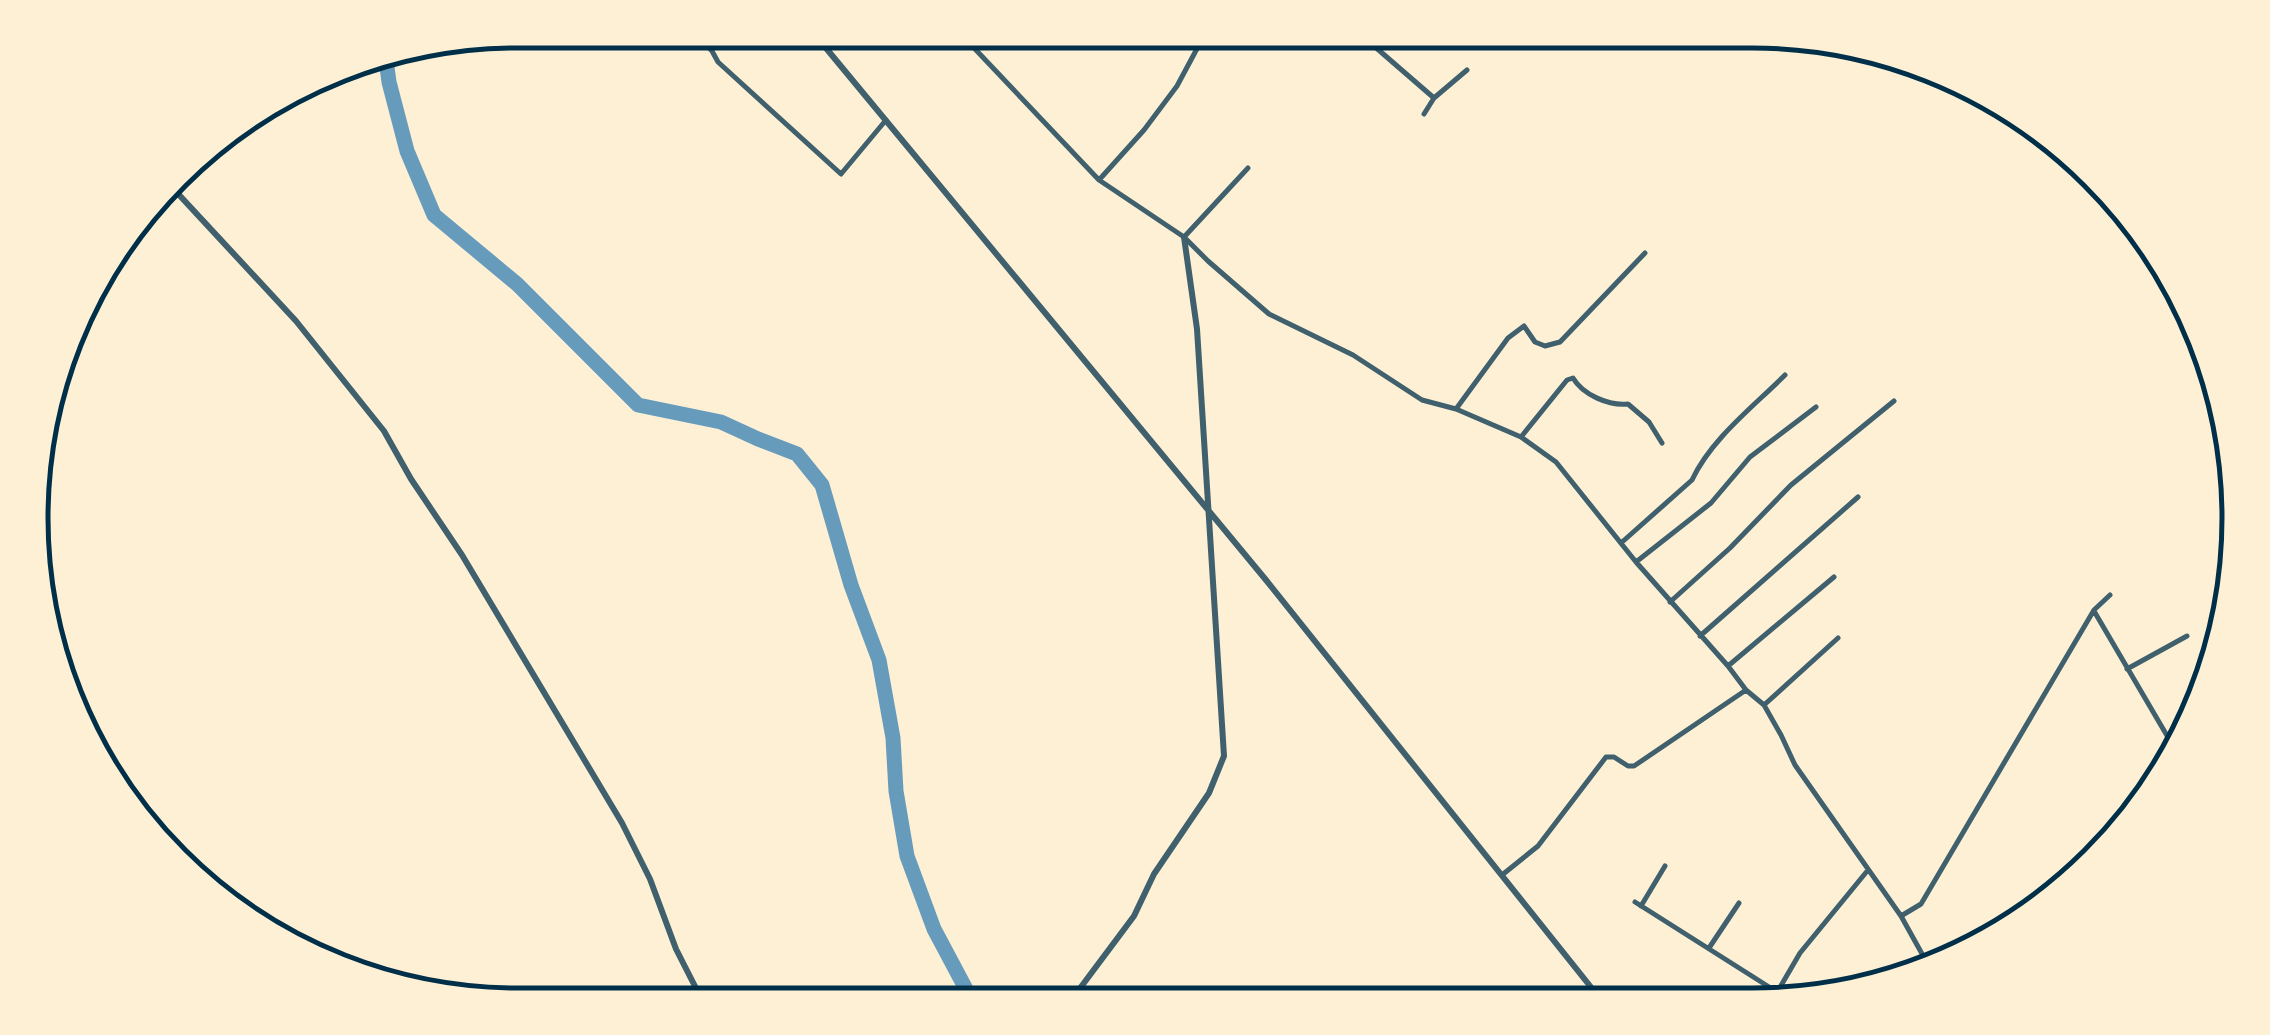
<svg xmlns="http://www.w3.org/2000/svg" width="2270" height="1035" viewBox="0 0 2270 1035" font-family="'Asap Condensed',sans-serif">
	<rect width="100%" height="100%" fill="#fdf0d5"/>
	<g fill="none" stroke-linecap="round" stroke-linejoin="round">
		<!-- river -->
		<path stroke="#669bbc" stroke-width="15" d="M385 52 389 82 407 151 434 215 517 284 638 405 721 422 758 439 797 454 822 485 851 585 879 660 893 738 896 791 907 856 934 929 967 991 981 1003"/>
		<!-- minor -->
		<path stroke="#3f606c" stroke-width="5" d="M692 30 712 51 718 62 841 174 886 120
			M957 30 1099 180 1184 237 1208 261 1269 314 1353 355 1422 400 1456 409 1521 437 1556 462 1636 562 1728 666 1746 690 1764 705 1781 735 1795 765 1901 916 1921 904 2094 610 2110 595
			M1342 30 1349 36 1359 33 1434 98
			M1424 114 1434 98 1467 70
			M1099 180 1144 130 1177 86 1207 30
			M1185 236 1248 168
			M1456 409 1508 338 1524 326 1535 342 1545 346 1560 342 1645 253
			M1521 437 1567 380 1573 378C1583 395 1609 406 1628 404L1649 422 1662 443
			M1621 543 1692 480C1711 439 1754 406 1785 375
			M1636 562 1711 503 1750 457 1816 407
			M1670 602 1730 548 1791 485 1894 401
			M2094 611 2176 751
			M1700 636 1858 497
			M1728 666 1834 577
			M2127 669 2187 636
			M1764 705 1838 638
			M1502 875 1538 846 1606 757H1614L1628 766H1634L1746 690
			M1635 902 1777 992
			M1641 906 1665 866
			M1901 916 1931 970
			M1709 948 1739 903
			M1772 1001 1800 953 1868 870"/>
		<!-- tertiary -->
		<path stroke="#3f606c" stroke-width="6" d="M811 30 1266 580 1602 1001
			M169 184 296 321 384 431 411 479 462 555 622 823 650 879 676 949 704 1004
			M1069 1003 1134 916 1154 874 1209 793 1224 756 1197 329 1184 237"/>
	</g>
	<!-- crop -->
	<path d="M0 0H2270V1035H0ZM518 48H1752A470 470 0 0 1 2222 518V518A470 470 0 0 1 1752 988H518A470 470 0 0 1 48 518V518A470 470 0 0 1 518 48Z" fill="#fdf0d5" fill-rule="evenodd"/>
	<path fill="none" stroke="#003049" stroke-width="5" d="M518 48H1752A470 470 0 0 1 2222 518V518A470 470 0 0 1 1752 988H518A470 470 0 0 1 48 518V518A470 470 0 0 1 518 48Z"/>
</svg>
